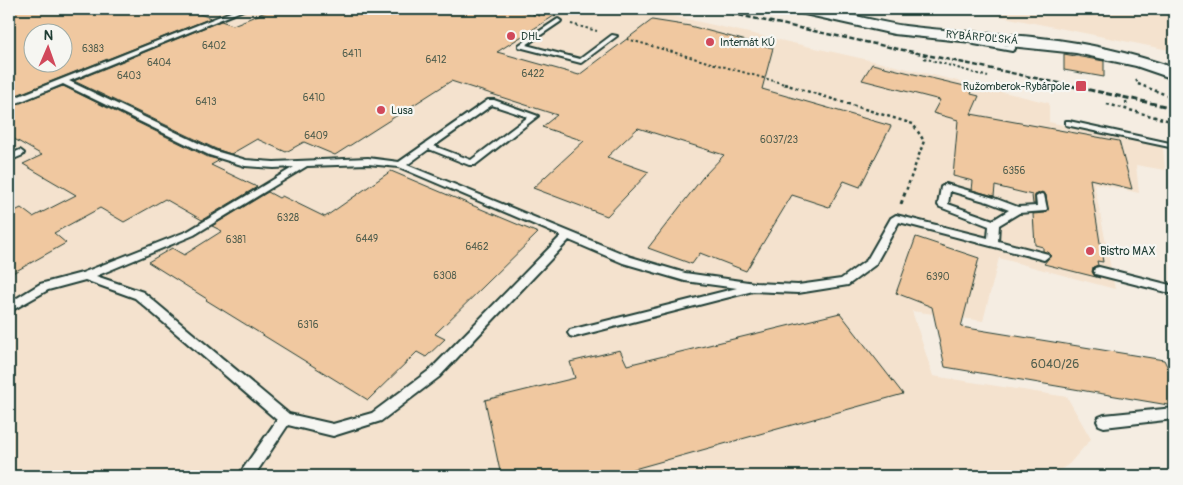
<svg xmlns="http://www.w3.org/2000/svg" width="1183" height="485" viewBox="0 0 1183 485" font-family="Pangolin,sans-serif">
	<rect width="100%" height="100%" fill="#f5ede2"/>
	<filter id="ink" filterUnits="userSpaceOnUse"><feTurbulence type="fractalNoise" baseFrequency=".02" numOctaves="2"/><feDisplacementMap in="SourceGraphic" scale="10" xChannelSelector="R" yChannelSelector="G"/><feConvolveMatrix kernelMatrix="1 2 1 2 8 2 1 2 1" color-interpolation-filters="sRGB"/></filter>
	<g filter="url(#ink)">
		<!-- built -->
		<path fill="#f4e2ce" fill-rule="evenodd" d="M9 9H642L891 65 1049 103V122L1163 147 1165 170 1136 165 1139 193 1094 183 1115 289 999 258 983 321 912 311 933 376 1067 397 1091 439 1069 464 1051 476H9ZM32 32H62V62H32Z
			M964 9H1174V51Z"/>
		<!-- building -->
		<path fill="#f0c8a0" stroke="#1f3d34" fill-rule="evenodd" d="M9 9H185L211 18 9 98ZM32 32H62V62H32Z
			M273 9H565L497 52 579 75 652 20 690 26 773 48 762 89 891 126 860 187 844 181 829 207 792 195 746 271 700 253 692 264 648 248 703 177 724 155 638 128 607 157 649 172 607 216 533 188 584 141 542 127 557 115 451 81 335 155 304 142 286 152 257 139 231 154 216 149 74 81 221 21 233 25Z
			M1064 54 1104 61V77L1064 70Z
			M872 64 973 88 971 94 979 96 971 114 1119 141 1132 189 1090 179 1103 262 1097 261 1098 265 1093 267 1092 272 1095 276 1100 278 1044 264 1051 255 1043 251V247L1035 245 1033 214 1045 213 1048 210 1046 195 1042 192 1035 195V204H1033L1032 195 995 186 994 196 972 190 973 181 953 176 958 120 933 113 940 100 862 80Z
			M63 86 208 157 220 160 211 165 257 187 202 220 165 199 124 222 100 208 54 233 66 243 9 275V214L21 208 33 217 76 195 23 164 42 155 9 136V107Z
			M391 171 538 233 435 334 445 339 426 357 417 352 368 400 206 300 207 299 148 262 172 248 184 255 222 231 212 226 268 192 279 198 282 196 325 217Z
			M916 237 979 258 961 327 1164 360 1174 380V406L945 367 932 307 896 293Z
			M840 313 903 394 609 476H501L485 400 575 378 570 362 620 350 627 365Z"/>
		<g fill="none" stroke-linecap="round" stroke-linejoin="round">
			<!-- service casing -->
			<g stroke="#1f3d34" stroke-width="4">
				<path id="service" d="M238 9H246L69 81 215 151 246 160 274 162 368 158 399 162 488 100H494L538 116 475 165H469L429 149 407 165 631 257 685 273 755 283 798 285 841 279 867 260 891 218 896 215 988 238 989 226 940 207 938 205 941 187 946 184 994 198 1018 207 1037 206 1036 197 1041 194 1044 195 1047 209 1045 211 1019 213 999 225 998 241 1048 254 1049 256 1044 260 899 222 875 265 848 285 798 293 753 291 574 337 570 336 568 333 570 330 737 288 685 281 623 263 569 240 439 377 381 421 333 436 288 425 254 476H238L277 420 135 298 85 280 48 290 9 312V303L40 284 82 273 188 231 294 167 274 168 245 166 209 155 63 84 12 105H9V100ZM492 105 528 117 471 160 434 146ZM368 164 399 167 561 236 431 369 372 413 333 424 289 414 143 292 96 276 194 235 307 166ZM950 191 988 202 1009 210 993 220 948 204Z
					M558 19 561 21 560 22 526 45 580 59 612 35 617 36 581 63 519 47V45Z
					M962 35 976 40 1009 46 1011 38H1015V49L1012 51 974 44 960 38V36Z
					M1066 121H1069L1174 144V148L1066 125Z
					M20 150 24 153 23 155 9 161V155Z
					M1099 267 1174 286V294L1095 274 1094 271 1095 268Z
					M1174 408V419L1104 427 1099 425 1097 421 1099 417 1104 415Z"/>
			</g>
			<!-- tertiary casing -->
			<g stroke="#1f3d34" stroke-width="4">
				<path id="tertiary" d="M793 9C830 6 868 21 905 26 950 32 996 33 1041 38 1087 43 1131 53 1174 68V79L1136 66 1076 53 894 34 800 13 795 12Z"/>
			</g>
			<!-- path-far2 -->
			<path stroke="#1f3d34" stroke-width="2" stroke-dasharray="2.5 2.5" stroke-linecap="butt" d="M513 9 541 16
				M571 24 597 31
				M627 39 788 85
				M924 58 988 77
				M1136 80 1139 85"/>
			<!-- path-far1 -->
			<path stroke="#1f3d34" stroke-width="2.5" stroke-dasharray="3 3" stroke-linecap="butt" d="M784 84 913 124 924 141 906 191
				M1138 84 1174 98
				M1126 101 1127 107
				M1107 104 1174 122"/>
			<!-- path -->
			<path stroke="#1f3d34" stroke-width="3" stroke-dasharray="4 4" stroke-linecap="butt" d="M901 204 906 190"/>
			<!-- service -->
			<use href="#service" fill="#f6f6f2" fill-rule="evenodd"/>
			<!-- tertiary -->
			<use href="#tertiary" fill="#f6f6f2" fill-rule="evenodd"/>
			<!-- rail-far1 -->
			<path stroke="#1f3d34" stroke-width="2.5" stroke-dasharray="5 2.5" stroke-linecap="butt" d="M710 9 1068 85"/>
			<!-- rail -->
			<path stroke="#1f3d34" stroke-width="3" stroke-dasharray="6 3" stroke-linecap="butt" d="M1062 84 1174 108"/>
		</g>
	</g>
	<!-- markers -->
	<g fill="#d1495b" stroke="#f6f6f2" stroke-width="2">
		<circle cx="511" cy="36" r="5"/>
		<circle cx="710" cy="42" r="5"/>
		<rect x="1075" y="80" width="12" height="12" rx="2.5"/>
		<circle cx="381" cy="110" r="5"/>
		<circle cx="1090" cy="251" r="5"/>
	</g>
	<g text-anchor="middle" stroke-width="4.5" stroke-linejoin="round" paint-order="stroke">
		<!-- number labels -->
		<g font-size="10" fill="#53604f">
			<text x="214" y="49">6402</text>
			<text x="93" y="52">6383</text>
			<text x="352" y="57">6411</text>
			<text x="436" y="63">6412</text>
			<text x="159" y="66">6404</text>
			<text x="533" y="77">6422</text>
			<text x="129" y="79">6403</text>
			<text x="314" y="101">6410</text>
			<text x="206" y="105">6413</text>
			<text x="316" y="139">6409</text>
			<text x="779" y="143">6037/23</text>
			<text x="1014" y="174">6356</text>
			<text x="288" y="221">6328</text>
			<text x="367" y="242">6449</text>
			<text x="236" y="243">6381</text>
			<text x="477" y="250">6462</text>
			<text x="445" y="279">6308</text>
			<text x="938" y="280">6390</text>
			<text x="308" y="328">6316</text>
		</g>
		<!-- far-poi labels -->
		<g font-size="11" fill="#1f3d34" stroke="#f6f6f2" text-anchor="start">
			<text x="521" y="40">DHL</text>
			<text x="720" y="46">Internát KÚ</text>
			<text x="1070" y="90" text-anchor="end">Ružomberok-Rybárpole</text>
			<text x="391" y="114">Lusa</text>
		</g>
		<!-- far-street labels -->
		<g font-size="11" fill="#1f3d34" stroke="#f6f6f2">
			<text transform="translate(982 37) rotate(5)" y="4">RYBÁRPOĽSKÁ</text>
		</g>
		<!-- poi labels -->
		<g font-size="12" fill="#1f3d34" stroke="#f6f6f2" text-anchor="start">
			<text x="1100" y="255">Bistro MAX</text>
		</g>
		<!-- near-number labels -->
		<g font-size="12" fill="#53604f">
			<text x="1055" y="368">6040/26</text>
		</g>
	</g>
	<!-- margin -->
	<rect width="1183" height="485" fill="none" stroke="#f6f6f2" stroke-width="30"/>
	<rect x="15" y="15" width="1153" height="455" fill="none" stroke="#1f3d34" stroke-width="2" filter="url(#ink)"/>
	<!-- north arrow -->
	<g transform="translate(48 48) rotate(2)"><circle r="24" fill="#f6f6f2" stroke="#a0aca6"/>
	<path d="M0-4L9 19L0 12L-9 19Z" fill="#d1495b"/>
	<text y="-8" font-size="14" font-weight="bold" text-anchor="middle" fill="#1f3d34">N</text>
	</g>
</svg>
